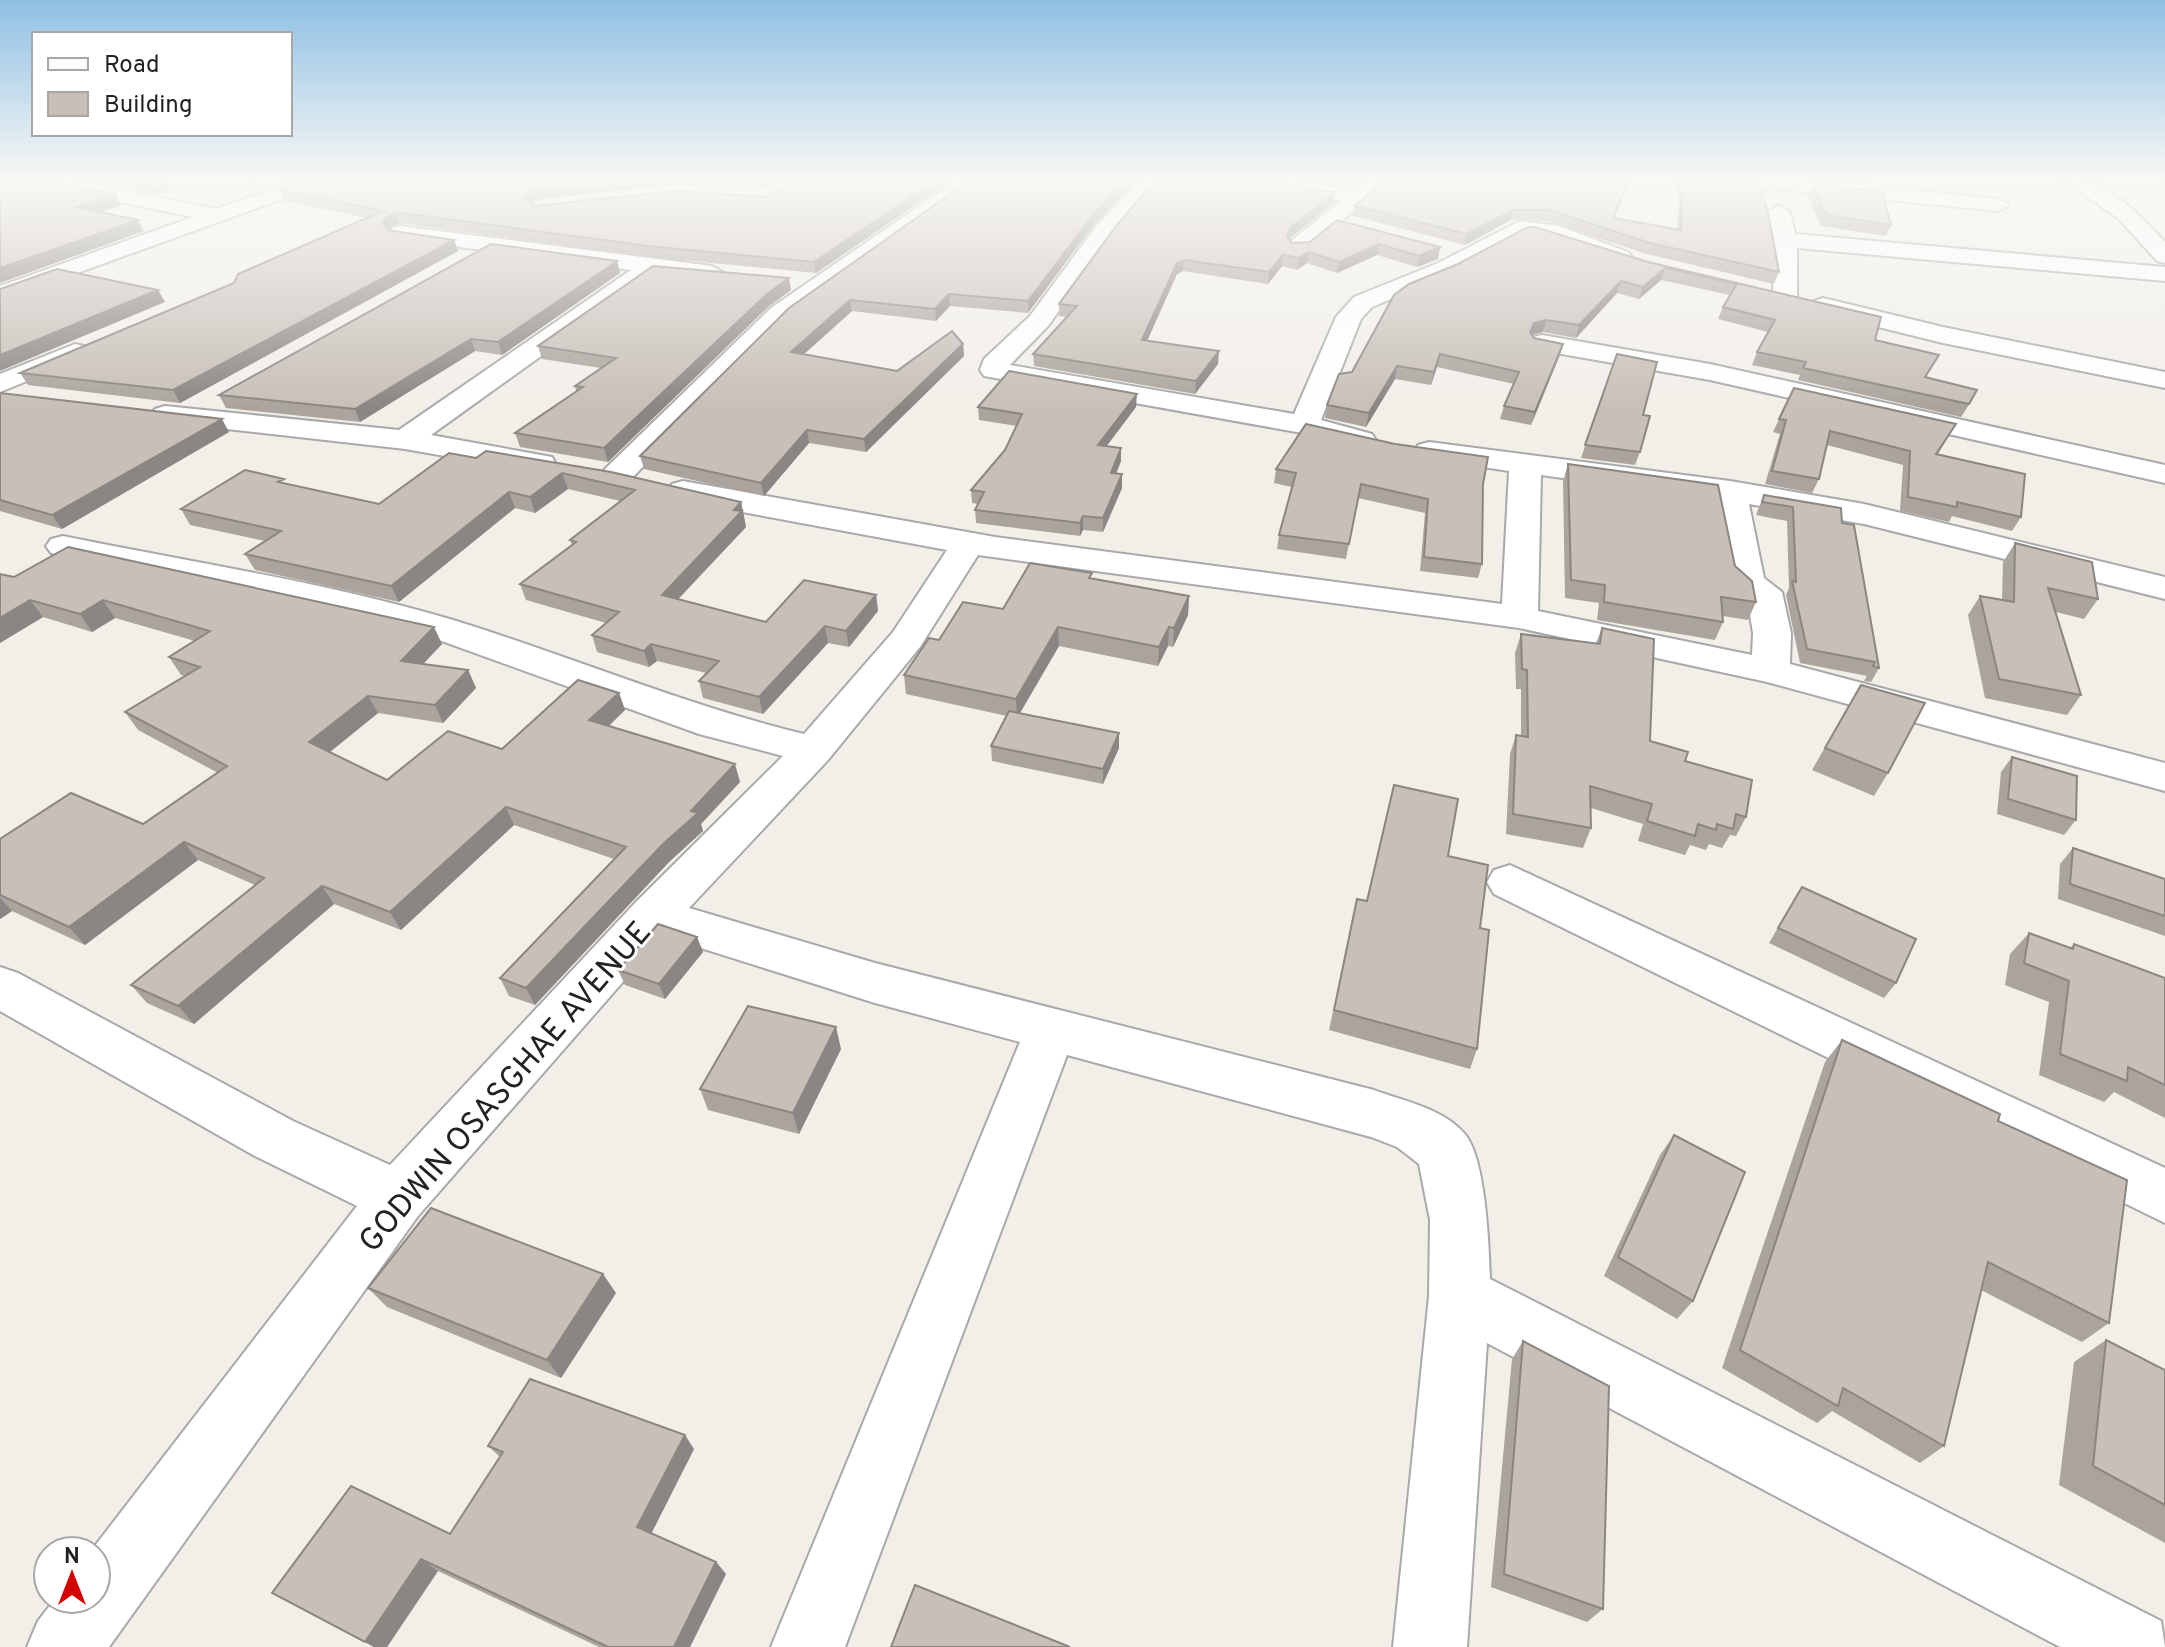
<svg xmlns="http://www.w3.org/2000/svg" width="2165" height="1647" viewBox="0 0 2165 1647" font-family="Overpass,sans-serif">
	<rect width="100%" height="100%" fill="#f2efe9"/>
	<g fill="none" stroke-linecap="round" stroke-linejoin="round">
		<!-- minor casing -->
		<g stroke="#a9a9a9" stroke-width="4">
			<path id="minor" d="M21 178H61L216 209 303 178H332L329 182 0 301V286L193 217 31 184Z
				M960 178H983L789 318 627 483H605L600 476 605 469 771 308Z
				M1142 178H1163L1113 235 1048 326 1010 365 1294 414 1336 317 1354 297 1438 263 1520 221 1559 226 1628 252 1632 257 1620 264 1547 237 1524 235 1454 273 1372 307 1361 319 1321 420 1372 434 1376 440 1372 446 1361 449 1302 433 984 376 980 370 984 359 1030 316 1097 225Z
				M1222 178H1272L1354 190 1370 178H1392L1307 251 1299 253 1288 246 1291 241 1341 201 1232 184Z
				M1717 178H1788L1998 199 2009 205 1998 211 1727 184Z
				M2061 178C2106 178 2136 211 2165 242V263L2157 261 2119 219Z
				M1779 205 1790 212 1795 234 2165 267V281L1797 248V297L1785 304 1773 297 1774 240 1768 212Z
				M400 226 712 266 724 273 712 280 657 273 431 435 552 457 556 464 552 471 541 473 405 449 155 421 150 415 155 409 165 406 399 430 631 270 392 238 389 233 392 228Z
				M1823 298 1943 327 2165 372V388L1943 343 1814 311 1810 306 1814 301Z
				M1542 335 1710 364 2165 465V483L1710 380 1533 349 1529 343 1533 337Z
				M75 344 84 346 88 352 84 358 0 392V374Z
				M1429 442 1730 481 1864 504 2165 577V599L1864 524 1749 504 1764 578 1782 592 1791 633 1790 664 2165 763V791L1767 682 1519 628 978 555 920 647 828 760 689 908 875 963 1374 1090C1403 1101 1442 1108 1464 1133 1486 1157 1489 1246 1490 1279L2161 1621 2165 1647H2060L1487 1343 1467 1647H1393L1429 1296 1430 1220 1419 1164 1397 1147 1371 1137 1067 1055 845 1647H771L1020 1042 875 1003 663 936 418 1216 109 1647H27L38 1621 55 1599H96V1551H91L357 1206 253 1155 0 1011V967L18 973 293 1121 390 1165 636 902 783 756 699 734 428 636 51 553 46 546 51 539 63 536C190 562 329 583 453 620 571 656 684 705 804 734L893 632 947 550 683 501 672 498 667 491 672 484 683 481 995 537 1502 604 1509 471 1418 457 1414 451 1418 445ZM1541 475 1715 499 1730 583 1747 597 1753 633 1752 655 1538 611Z
				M1510 865 2165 1168V1223L1494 894 1487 882 1494 870Z"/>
		</g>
		<!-- minor -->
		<use href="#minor" fill="#fff" fill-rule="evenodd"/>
	</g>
	<!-- wall -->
	<path fill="#aba49e" d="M75 178H162L169 189 155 194Z
		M313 178H780L763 189 678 184 540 199 532 203 535 206 766 197 795 178H955L816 273 650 257 399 223 389 230 454 240 458 251 180 403 28 385 20 373 234 283 367 218 285 201 280 190Z
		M973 178H1139L1095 223 1028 313 950 306 936 321 852 311 804 354 897 371 963 344 964 356 866 452 809 443 764 496 644 469 640 456Z
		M1292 178H1366L1353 187Z
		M1387 178H1631L1614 218 1677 229 1679 204 1673 178H1743L1779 272 1774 284 1647 254 1546 221 1511 220 1465 245 1353 216 1355 206Z
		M1817 178H1864L1862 182Z
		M1812 184 1891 225 1886 236 1821 226 1807 195Z
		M1335 192 1334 203 1289 239 1292 243 1310 242 1337 220 1440 247 1438 259 1417 267 1377 255 1337 273 1307 263 1297 270 1282 266 1268 284 1183 271 1177 274 1147 341 1218 364 1195 394 1034 366 1033 354 1067 317 1059 316V304Z
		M617 261 620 273 502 355 475 351 360 422 226 408 219 395Z
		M1648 262 1881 317 1875 340 1939 355 1926 377 1970 403 1961 417 1798 380 1800 375 1752 365 1757 352 1768 332 1718 319 1723 307 1730 295 1661 280 1639 299 1617 293 1576 338 1543 332 1532 335 1534 338 1563 344 1559 357 1531 425 1500 419 1504 406 1514 384 1437 367 1431 385 1395 379 1366 427 1325 418 1327 405 1352 372Z
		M791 290 769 306 608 462 520 447 515 433 576 391 575 386 601 368 542 359 538 346Z
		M1617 354 1643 415 1640 452 1635 465 1581 458Z
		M1794 388 1956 424 1938 454 2021 517 2012 531 1952 516 1949 522 1900 511 1903 465 1827 445 1819 479 1812 493 1765 484 1780 434 1773 432Z
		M0 393 229 432 62 529 0 511Z
		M978 407H1136L1107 446 1121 461 1116 474H1122V488L1103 532 1083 530 1080 536 976 523 975 510 978 504 972 503 971 490 1005 450 1017 426 979 420Z
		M449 453 741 502 746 527 678 599 766 622 876 595 878 611 849 647 828 643 763 714 703 698 699 681 706 673 657 661 649 667 597 652 592 635 606 623 526 600 520 584 572 545 570 540 620 501 568 489 535 513 515 508 399 602 255 570 245 554 265 541 190 525 181 509 287 484 379 504Z
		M1568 464 1735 566 1756 602 1748 620 1723 616V622L1715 640 1597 620 1599 603 1565 598 1563 481Z
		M1276 469 1483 484 1482 564 1478 578 1420 571 1425 513 1358 498 1346 559 1277 549 1279 535 1292 487 1274 483Z
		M1764 495 1842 523 1879 668 1871 682 1864 681 1867 676 1800 663 1786 595 1789 588 1787 521 1756 515Z
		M2015 543 2098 599 2084 619 2056 612 2081 695 2067 715 1985 698 1968 615 1980 596 2002 600 2003 562Z
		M14 577 442 644 423 664 468 670 476 688 443 723 378 713 330 752 387 780 502 749 619 693 625 710 609 726 740 782 701 824 703 831 669 862 535 1005 509 996 500 978 614 859 514 825 401 930 334 904 194 1024 147 1003 131 985 255 885 198 860 85 945 12 911 0 919V839L143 824 218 773 138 730 125 712 185 676 181 675 169 657 195 641 115 618 92 632 43 617 0 643Z
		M1092 578 1189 596 1188 615 1173 647 1168 646 1158 666 1059 646 1020 713 1119 733V748L1103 784 992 761 991 746 1007 716 906 694 904 675 1003 609Z
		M1602 628 1650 741 1685 761 1746 817 1736 836 1730 835 1722 848 1709 844 1706 850 1690 845 1685 855 1638 841 1643 824 1591 808V828L1583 848 1506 834 1510 754 1516 735 1521 736V689H1516L1515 653 1521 634 1596 643Z
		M1861 685 1888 773 1874 796 1812 770Z
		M2012 757 2076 820 2064 835 1997 814 2001 772Z
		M2073 848 2165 879V936L2058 899 2060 864Z
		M1802 887 1896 983 1884 998 1769 943Z
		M1357 899 1480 928 1477 1049 1470 1069 1329 1030Z
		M2029 933 2070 948 2074 944 2165 978V1118L2114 1092 2104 1102 2039 1075 2049 1002 2005 985 2010 954Z
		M697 937 703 952 665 999 625 985 618 970Z
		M1842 1040 1998 1121 2109 1323 2082 1342 1981 1290 1944 1446 1920 1463 1832 1411 1817 1423 1722 1368 1825 1062Z
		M841 1049 799 1134 708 1110 700 1089Z
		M1674 1135 1693 1301 1677 1319 1604 1276 1660 1155Z
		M368 1288 616 1293 561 1378 387 1307Z
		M2106 1340 2165 1370V1543L2059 1485 2074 1362Z
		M1523 1341 1603 1609 1587 1622 1491 1587 1512 1359Z
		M488 1446 694 1449 651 1534 716 1562 726 1574 690 1647H599L438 1571 387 1647H374L272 1593 450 1534 500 1457Z"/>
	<!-- shaded-wall -->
	<path fill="#8b8681" d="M164 178 169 189 155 194 150 183Z
		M636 178H676L678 184 540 199 526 207 523 196 537 188Z
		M762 178H780L763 189 761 179Z
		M939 178H955L816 273 814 262Z
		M1129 178H1139L1095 223 1028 313V301L1095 212Z
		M1355 178H1366L1353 187Z
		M1629 178H1631L1609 229 1613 218Z
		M1335 192 1334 203 1288 239 1287 236 1290 228Z
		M115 194 121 205 82 219 76 207Z
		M1513 210 1511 220 1465 245 1467 234Z
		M395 212 399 223 386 231 382 221Z
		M138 220 144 231 0 283V268Z
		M454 240 458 251 180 403 173 390Z
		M1379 244 1377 255 1337 273 1339 262Z
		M1440 247 1438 259 1417 267 1419 256Z
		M1309 252 1307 263 1297 270 1299 258Z
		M1283 255 1282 266 1268 284 1269 272Z
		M1184 260 1183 271 1177 274 1142 352V340L1177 263Z
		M617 261 620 273 502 355 498 342Z
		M1665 268 1661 280 1639 299 1643 287Z
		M789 278 791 290 769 306 608 462 604 448 767 294Z
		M1621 281 1617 293 1576 338 1579 325Z
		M158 290 165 302 0 371V355Z
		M949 294 950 306 936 321 935 309Z
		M850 300 852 311 793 364 791 352Z
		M1546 320 1543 332 1530 335V332L1534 323Z
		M471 339 475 351 360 422 355 409Z
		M963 344 964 356 866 452 864 439Z
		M1563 344 1559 357 1531 425 1535 412Z
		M1219 351 1218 364 1195 394 1196 381Z
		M1440 354 1437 367 1431 385 1434 372Z
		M1397 366 1395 379 1366 427 1369 413Z
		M1137 394 1136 407 1097 458 1098 445Z
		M222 419 229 432 62 529 52 515Z
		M807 430 809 443 764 496 761 483Z
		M1121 448V461L1111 486V473Z
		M562 473 568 489 535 513 530 497Z
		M1122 474V488L1103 532V518Z
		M509 492 515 508 399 602 391 586Z
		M741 502 746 527 667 611 662 595Z
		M1083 516V530L1080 536V523Z
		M876 595 878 611 849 647 846 631Z
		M1189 596 1188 615 1173 647 1174 628Z
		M30 600 43 617 0 643V618Z
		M103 600 115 618 92 632 80 614Z
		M825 626 828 643 763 714 759 697Z
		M434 627 442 644 410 678 401 661Z
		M1058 627 1059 646 1017 718 1016 699Z
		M1169 627 1168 646 1158 666 1159 647Z
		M651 644 657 661 649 667 644 651Z
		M468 670 476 688 443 723 435 705Z
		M619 693 625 710 596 738 589 720Z
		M368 696 378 713 320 760 309 742Z
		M1119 733V748L1103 784V769Z
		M735 764 740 782 701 824 703 831 669 862 535 1005 526 988Z
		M506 807 514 825 401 930 390 912Z
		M184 842 198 860 85 945 69 927Z
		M322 886 334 904 194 1024 178 1006Z
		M0 898 12 911 0 919Z
		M697 937 703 952 665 999 659 984Z
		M836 1027 841 1049 799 1134 793 1113Z
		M603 1274 616 1293 561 1378 547 1360Z
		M685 1435 694 1449 648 1540 637 1527Z
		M421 1559 438 1571 387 1647H374L365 1642Z
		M716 1562 726 1574 690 1647H674Z"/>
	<!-- building -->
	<path fill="#c7bfb8" stroke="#8b8681" stroke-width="2" d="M0 178H32L115 194 76 207 138 220 0 268Z
		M124 178H164L150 183Z
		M313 178H636L537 188 523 196 535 206 676 191 766 197 795 178H939L814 262 648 246 395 212 382 221 387 230 454 240 173 390 20 373 234 283 238 274 383 211 280 190Z
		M973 178H1129L1095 212 1028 301 949 294 935 309 850 300 791 352 897 371 952 331 963 344 864 439 807 430 761 483 640 456 789 308Z
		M1157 178H1241L1335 192 1290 228 1287 236 1292 243 1310 242 1337 220 1440 247 1419 256 1379 244 1339 262 1309 252 1299 258 1283 255 1269 272 1184 260 1177 263 1142 340 1219 351 1196 381 1033 354 1077 306 1059 304 1116 226Z
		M1387 178H1629L1613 218 1681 230 1682 193 1679 178H1743L1757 179 1768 213 1779 272 1650 243 1549 210H1513L1467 234 1355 206Z
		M1812 184 1882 191 1891 225 1826 215Z
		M1528 227H1535L1648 262 1881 317 1875 340 1939 355 1925 377 1977 390 1969 404 1803 368 1806 362 1757 352 1775 320 1723 307 1737 284 1665 268 1643 287 1621 281 1579 325 1546 320 1534 323 1530 332 1534 338 1563 344 1535 412 1504 406 1519 372 1440 354 1434 372 1397 366 1369 413 1327 405 1339 374 1352 372 1394 295 1409 284 1458 264Z
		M491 244 617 261 498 342 471 339 355 409 219 395Z
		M653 266 789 278 767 294 604 448 515 433 583 387 575 386 616 358 538 346Z
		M57 269 158 290 0 355V289Z
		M1617 354 1657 362 1643 415 1650 416 1640 452 1585 445Z
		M1009 371 1137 394 1098 445 1121 448 1111 473 1122 474 1103 518 1083 516 1080 523 975 510 984 492 971 490 1005 450 1022 414 978 407Z
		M1794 388 1956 424 1936 454 2025 474 2021 517 1957 502V507L1908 497 1910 451 1830 431 1819 479 1772 471 1786 420 1779 419Z
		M0 393 222 419 52 515 0 500Z
		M1306 424 1395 444 1488 457 1483 484 1482 564 1424 557 1428 499 1361 484 1349 544 1279 535 1296 473 1276 469Z
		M486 451 611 472 741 502 734 510 742 511 662 595 766 622 804 580 876 595 846 631 825 626 759 697 699 681 719 661 651 644 644 651 592 635 619 612 520 584 576 542 570 540 635 490 562 473 530 497 509 492 391 586 245 554 281 531 181 509 245 470 284 479 278 482 379 504 449 453 476 458Z
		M1568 464 1718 485 1735 566 1752 581 1756 602 1721 597 1723 622 1604 602 1605 585 1571 580Z
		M1764 495 1841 508 1842 523 1854 525 1879 668 1873 666 1875 662 1807 649 1792 581 1796 582 1793 507 1762 502Z
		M2015 543 2092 562 2098 599 2048 588 2081 695 1999 679 1980 596 2014 602Z
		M68 547 434 627 401 661 468 670 435 705 368 696 309 742 387 780 448 731 502 749 578 680 619 693 589 720 735 764 691 811 698 813 663 844 526 988 500 978 626 847 506 807 390 912 322 886 178 1006 131 985 264 878 184 842 69 927 0 895V839L71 793 143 824 227 766 125 712 200 667 169 657 210 631 103 600 80 614 30 600 0 618V574L14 577Z
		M1030 563 1092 573 1089 578 1189 596 1174 628 1169 627 1159 647 1058 627 1016 699 904 675 929 638 939 640 963 602 1003 609Z
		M1602 628 1654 639 1650 741 1688 752 1685 761 1752 780 1746 817 1736 814 1733 829 1717 824 1716 830 1698 824 1695 836 1647 821 1652 804 1590 786 1591 828 1513 814 1516 735 1528 737 1527 670 1522 669 1521 634 1600 644Z
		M1861 685 1925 703 1888 773 1825 748Z
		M1009 711 1119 733 1103 769 991 746Z
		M2012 757 2077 776 2076 820 2008 799Z
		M1394 785 1458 799 1448 856 1488 865 1480 928 1489 930 1477 1049 1334 1010 1357 899 1367 901Z
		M2073 848 2165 879V916L2070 884Z
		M1802 887 1916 939 1896 983 1778 928Z
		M658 924 697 937 659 984 618 970Z
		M2029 933 2073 949 2074 944 2165 978V1085L2128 1067 2127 1081 2060 1054 2069 981 2024 963Z
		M748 1006 836 1027 793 1113 700 1089Z
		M1842 1040 2000 1114 1998 1121 2127 1180 2109 1323 1988 1262 1944 1446 1843 1388 1838 1406 1740 1350Z
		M1674 1135 1745 1172 1693 1301 1618 1257Z
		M431 1208 603 1274 547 1360 368 1288Z
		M2106 1340 2165 1370V1505L2093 1466Z
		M1523 1341 1609 1386 1603 1609 1504 1574Z
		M530 1379 685 1435 637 1527 716 1562 674 1647H608L421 1559 365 1642 272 1593 351 1486 450 1534 503 1452 488 1446Z
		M915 1585 1070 1647H891Z"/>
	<!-- sky -->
	<linearGradient id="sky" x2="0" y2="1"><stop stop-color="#8fc0e4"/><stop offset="0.44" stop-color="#f9f8f5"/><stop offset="1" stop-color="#f9f8f5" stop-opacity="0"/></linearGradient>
	<rect width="2165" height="408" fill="url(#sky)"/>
	<g text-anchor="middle" stroke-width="6" stroke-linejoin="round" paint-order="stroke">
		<!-- near-street labels -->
		<g font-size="32" fill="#222" stroke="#fff">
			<text transform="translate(504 1086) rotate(-49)" y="11">GODWIN OSASGHAE AVENUE</text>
		</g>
	</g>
	<!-- legend -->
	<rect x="32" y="32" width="260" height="104" fill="#ffffff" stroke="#a7a7a7" stroke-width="2"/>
	<rect x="48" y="58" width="40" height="12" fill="#ffffff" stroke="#a7a7a7" stroke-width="2"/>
	<text x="104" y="72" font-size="24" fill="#222222">Road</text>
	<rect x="48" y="92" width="40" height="24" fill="#c7bfb8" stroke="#a7a7a7" stroke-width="2"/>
	<text x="104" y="112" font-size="24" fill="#222222">Building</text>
	<!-- north arrow -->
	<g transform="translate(72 1575)"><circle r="38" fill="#ffffff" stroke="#a7a7a7" stroke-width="2"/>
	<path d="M0-6L14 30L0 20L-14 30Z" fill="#d40000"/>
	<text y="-12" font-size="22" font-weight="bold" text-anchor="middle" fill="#222222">N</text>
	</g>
</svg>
